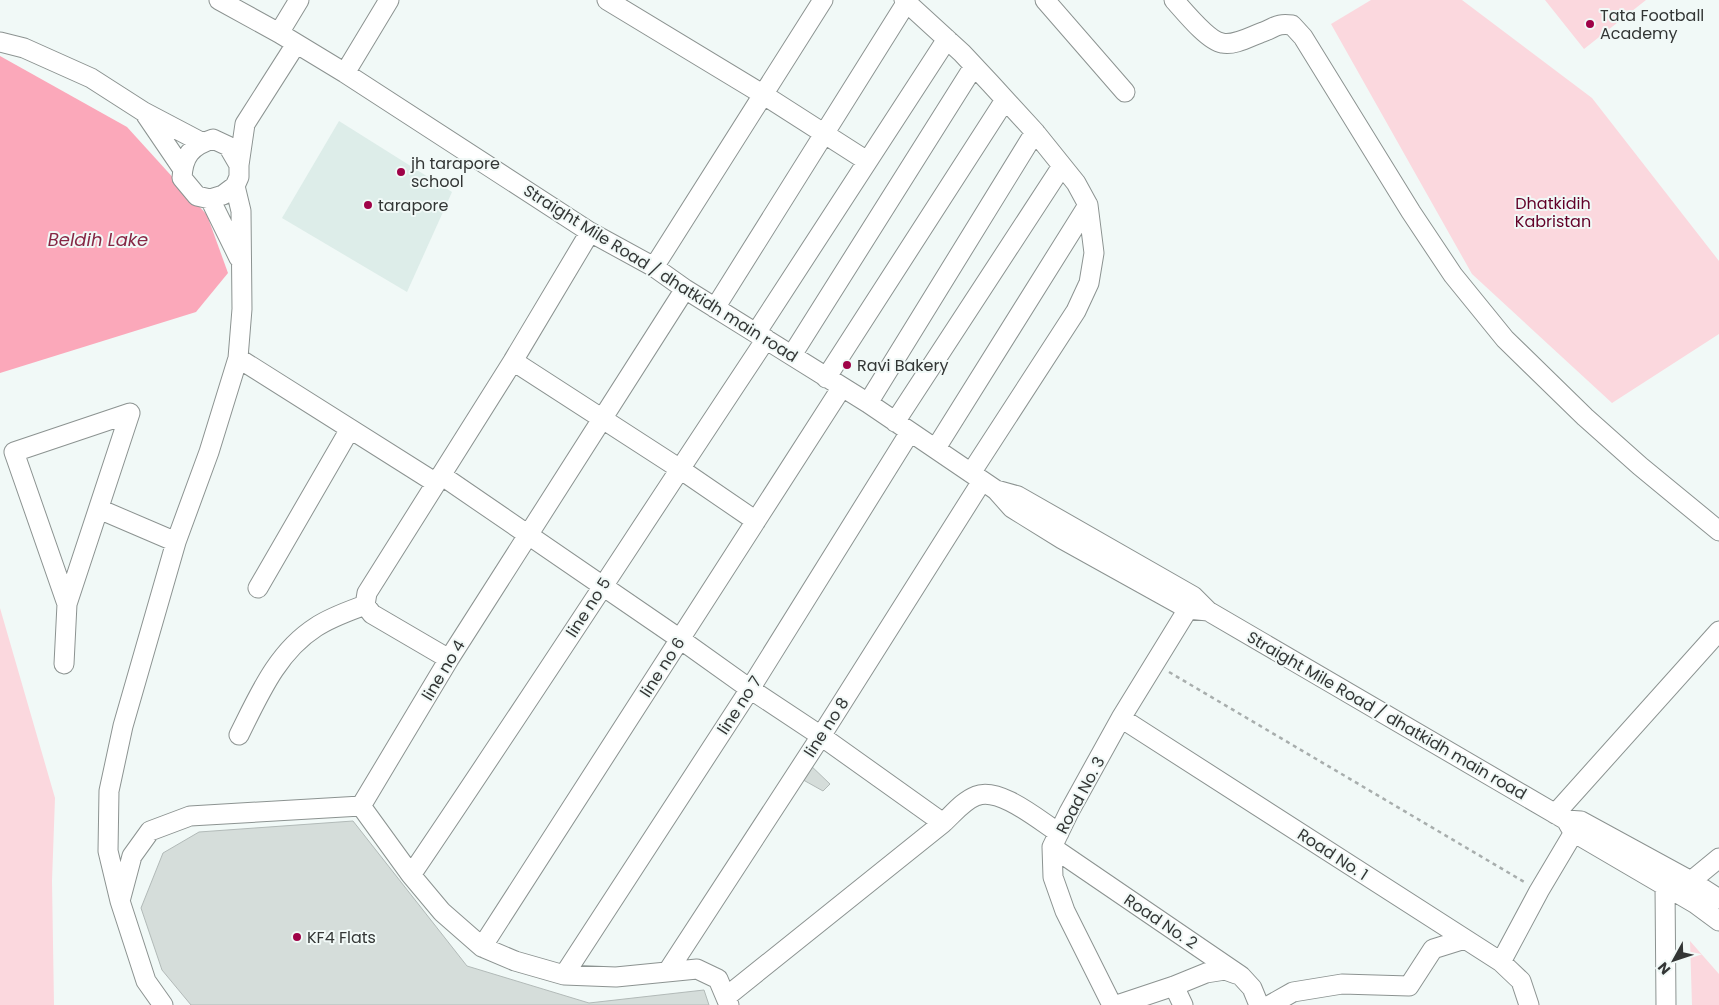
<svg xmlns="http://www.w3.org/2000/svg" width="1719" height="1005" viewBox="0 0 1719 1005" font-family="Poppins,sans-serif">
	<rect width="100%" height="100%" fill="#f1f9f7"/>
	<!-- built -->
	<path fill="#ddede9" d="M339 121 452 192 407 292 282 218Z"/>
	<!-- green -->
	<path fill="#fbd8de" d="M1371 0H1462L1592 98 1719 261V334L1612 403 1472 274 1331 24Z
		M1545 0H1646L1584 49Z
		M0 608 55 798 52 881 54 1005H0Z
		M1690 941 1719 974V1005H1692Z"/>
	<!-- water -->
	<path fill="#fba8ba" d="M0 56 127 127 207 215 228 273 196 312 0 373Z"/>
	<!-- building -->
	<path fill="#d5ddda" stroke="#b2bab8" d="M807 762 830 784 823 791 798 777Z
		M353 821 467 966 589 1003 704 990 709 1005H191L162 970 141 908 163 853 199 832Z"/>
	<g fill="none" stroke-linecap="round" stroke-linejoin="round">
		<!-- minor casing -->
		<g stroke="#8c9391" stroke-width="21">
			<path id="minor" d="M219 0 279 33 345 73 590 232 654 267 685 289 868 403 996 490 1012 508 1062 539 1188 609 1208 611
				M607 0 764 95 867 161
				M904 0 962 53 991 84 1035 132 1076 183 1088 205 1094 253 1089 283 1076 311 971 473
				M1045 0 1125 92
				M1174 0C1184 11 1208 41 1222 43 1235 46 1251 36 1263 32 1276 27 1277 23 1292 25L1303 37 1411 212 1453 275 1505 339 1585 417 1640 466 1719 531
				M279 33 299 0
				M0 42 24 48 91 78 144 112 201 142
				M345 73 389 0
				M146 115 182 168
				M239 165 228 146 213 139C191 146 183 156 182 178L197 196 210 199 223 195 235 186 239 177V165L245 124 296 44
				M210 199 239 258
				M654 267 823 0
				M715 308 908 0
				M756 333 947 39
				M792 355 974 66
				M238 358 436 483
				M513 361 680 469 756 521
				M826 378 1005 100
				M868 403 1035 132
				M895 422 1062 166
				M936 448 1088 205
				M441 475 680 639 750 689 821 736 943 823 726 997
				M996 490 1018 496 1193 596 1208 611 1566 820 1573 832 1696 904 1719 921
				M99 509 176 542
				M258 588 350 429
				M449 659 372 614 365 605 367 593 513 361 590 232
				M64 664 67 604 130 413 14 452 67 604
				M1121 718 1501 962 1521 981 1529 1005
				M239 735C259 695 277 652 316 627 331 617 349 611 365 605
				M361 806 411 875 442 912 482 947 515 961 564 975 616 977 697 969 718 979 729 1005
				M1555 814 1719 631
				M1566 820 1581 821 1691 881 1719 899
				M943 823C953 814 963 801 976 796 999 786 1040 821 1059 833
				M1052 847 1241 976 1252 988 1259 1005
				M411 875C531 698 647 518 766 339
				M1691 881 1719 858
				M1665 886 1666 1005
				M120 901 132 856 150 831 190 816 361 806 449 659 685 289
				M482 947 842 387
				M1501 962 1539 891 1580 822
				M668 971 821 736 982 481
				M564 975 750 689 910 432
				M1174 986 1183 1005
				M163 1005 146 981 120 901 108 851 109 791 123 726 176 542 209 452 238 358 242 309 241 211 235 186
				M1112 1005 1065 911 1053 877 1052 847 1069 812 1121 718 1188 609 1192 599
				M1117 1005 1174 986 1206 973 1225 970 1236 974
				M1270 1005 1293 992 1342 984 1409 986 1433 949 1465 939"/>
		</g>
		<!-- path -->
		<path stroke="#a8aead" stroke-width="2.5" stroke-dasharray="4 4" stroke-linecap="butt" d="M1169 672 1526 883"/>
		<!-- minor -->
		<use href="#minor" stroke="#fff" stroke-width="19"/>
	</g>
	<!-- markers -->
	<g fill="#9f0247" stroke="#f1f9f7" stroke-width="2">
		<circle cx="1590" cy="24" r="5"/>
		<circle cx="401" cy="172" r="5"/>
		<circle cx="368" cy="205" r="5"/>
		<circle cx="847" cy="365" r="5"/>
		<circle cx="297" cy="937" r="5"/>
	</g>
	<g text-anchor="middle" stroke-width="4" stroke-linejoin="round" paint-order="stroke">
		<!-- poi labels -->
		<g font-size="16" fill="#333635" stroke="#f1f9f7" text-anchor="start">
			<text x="1600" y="21">Tata Football<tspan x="1600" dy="18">Academy</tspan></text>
			<text x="411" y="169">jh tarapore<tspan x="411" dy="18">school</tspan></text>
			<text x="378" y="211">tarapore</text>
			<text x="857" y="371">Ravi Bakery</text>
			<text x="307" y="943">KF4 Flats</text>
		</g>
		<!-- park labels -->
		<g font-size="16" fill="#620028" stroke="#f1f9f7">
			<text x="1553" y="209">Dhatkidih<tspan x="1553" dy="18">Kabristan</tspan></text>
		</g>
		<!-- street labels -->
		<g font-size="16" fill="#333635" stroke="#f1f9f7">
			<text transform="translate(661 273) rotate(32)" y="6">Straight Mile Road / dhatkidh main road</text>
			<text transform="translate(588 607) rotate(-57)" y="6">line no 5</text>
			<text transform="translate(662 667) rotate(-57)" y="6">line no 6</text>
			<text transform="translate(443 670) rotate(-59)" y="6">line no 4</text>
			<text transform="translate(739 705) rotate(-57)" y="6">line no 7</text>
			<text transform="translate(1387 715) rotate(30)" y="6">Straight Mile Road / dhatkidh main road</text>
			<text transform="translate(826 727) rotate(-57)" y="6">line no 8</text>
			<text transform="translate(1080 795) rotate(-62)" y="6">Road No. 3</text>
			<text transform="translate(1333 854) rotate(33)" y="6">Road No. 1</text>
			<text transform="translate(1161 921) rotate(34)" y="6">Road No. 2</text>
		</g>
		<!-- water labels -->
		<g font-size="18" font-style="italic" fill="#862745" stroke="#f1f9f7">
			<text x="98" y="246">Beldih Lake</text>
		</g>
	</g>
	<!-- north arrow -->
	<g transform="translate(1674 960) rotate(230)" stroke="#f1f9f7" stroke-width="4" paint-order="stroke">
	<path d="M0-4L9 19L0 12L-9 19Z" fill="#333635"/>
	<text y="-8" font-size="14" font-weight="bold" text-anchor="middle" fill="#333635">N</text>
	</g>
</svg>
